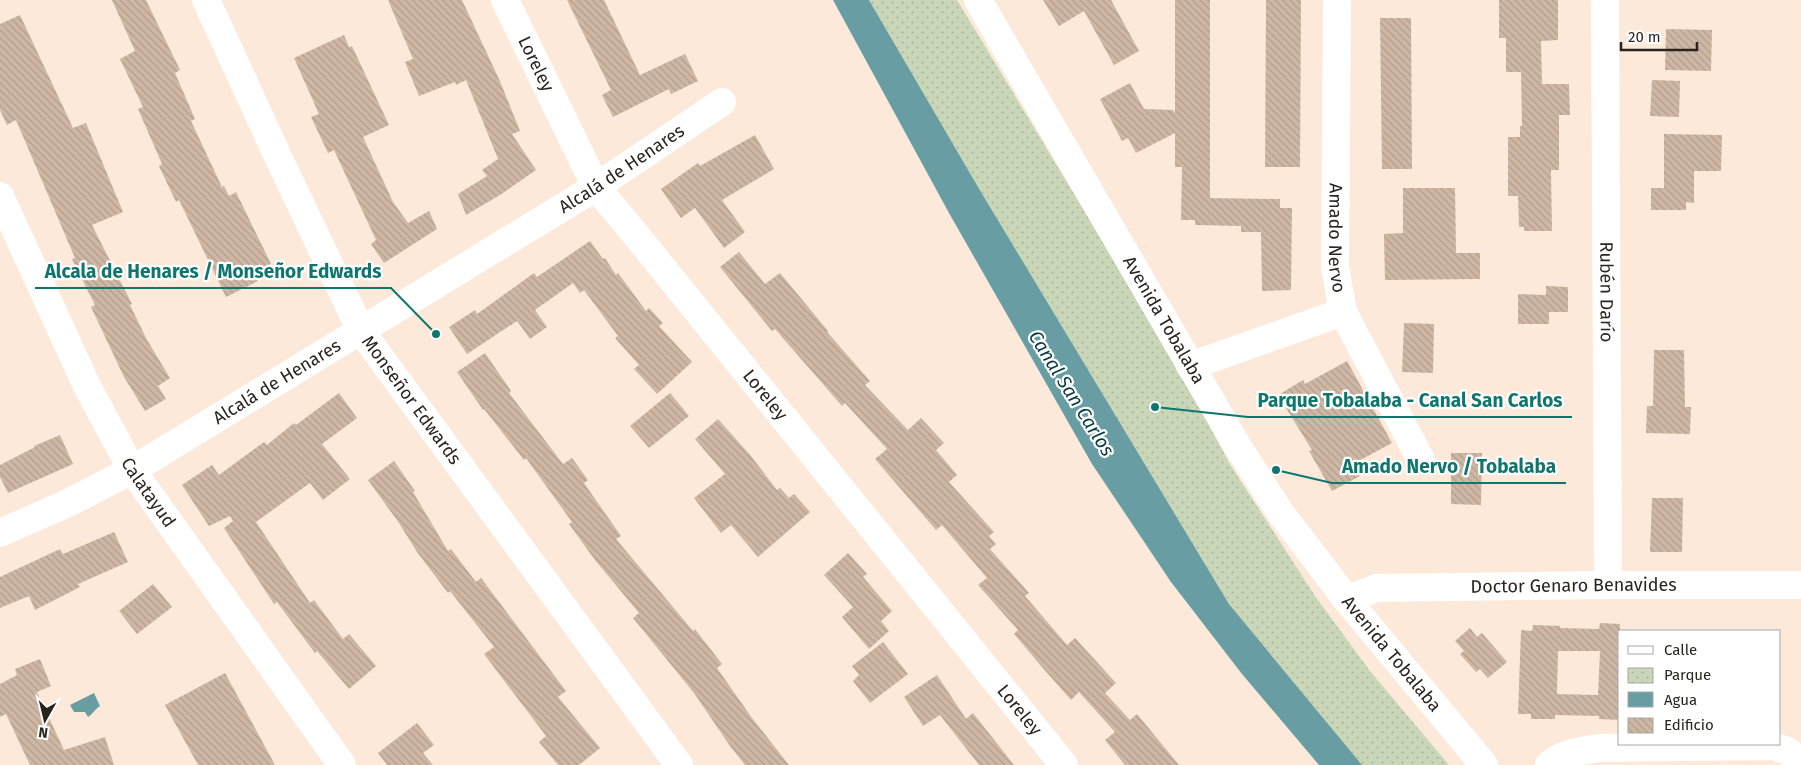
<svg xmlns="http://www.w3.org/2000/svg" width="1801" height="765" viewBox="0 0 1801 765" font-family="'Fira Sans',sans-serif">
	<defs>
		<pattern id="park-dots" width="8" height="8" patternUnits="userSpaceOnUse" patternTransform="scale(1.25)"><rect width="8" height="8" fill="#c9d7b8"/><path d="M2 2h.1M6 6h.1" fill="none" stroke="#adb89e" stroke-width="1.8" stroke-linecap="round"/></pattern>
		<pattern id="building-back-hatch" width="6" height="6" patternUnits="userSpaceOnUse" patternTransform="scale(1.25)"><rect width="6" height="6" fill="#ceb8a5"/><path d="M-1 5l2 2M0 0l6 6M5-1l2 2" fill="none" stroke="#b19e8d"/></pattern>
	</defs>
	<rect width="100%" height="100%" fill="#fce9da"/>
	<!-- park -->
	<path fill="url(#park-dots)" d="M869 0H957L1167 348 1231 466 1315 596 1370 671 1449 765H1362L1229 604 978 187Z"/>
	<!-- water -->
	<path fill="#689ea3" d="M833 0H869L978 187 1229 604 1362 765H1319L1242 674 1171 582 1092 464 949 213Z
		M94 693 100 706C94 710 93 714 88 717L85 712H74L70 705Z"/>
	<!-- building -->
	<path fill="url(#building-back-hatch)" fill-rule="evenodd" d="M112 0H146L180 70 175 73 195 119 191 121 222 187 224 186 229 196 236 192 271 264 254 272 258 281 226 297 179 200 176 202 159 166 162 164 138 109 143 107 120 59 135 51Z
		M388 0H462L499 79 520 131 512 134 536 170 500 195 466 215 458 194 487 176 482 170 498 159 466 80 456 85 455 82 419 96 405 62 413 59Z
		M567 0H604L640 75 685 54 698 81 671 94 669 89 613 117 602 95 611 90Z
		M1043 0H1111L1139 51 1114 65 1084 11 1059 26Z
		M1175 0H1210V198L1280 199V208H1292L1291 290 1262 291 1261 232H1241V226L1195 225V220H1181L1182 167H1175V133L1136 153 1128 138 1122 141 1100 99 1130 83 1144 109 1173 110 1175 113Z
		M1266 0H1301L1300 167H1265Z
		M1499 0H1558V40L1541 41 1542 84H1569L1570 115H1559V170H1551L1552 231H1524V227H1519L1518 196H1508V137H1520V126H1522L1521 72H1506V38H1499Z
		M20 15 73 128 86 123 123 212 92 225 132 304 130 305 147 340 170 378 158 386 166 399 145 411 124 377 91 307 95 305 72 259 75 258 16 120 7 125 0 110V24Z
		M1380 18H1411L1412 169H1382Z
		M1666 29 1712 30 1711 71 1665 70Z
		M344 35 349 47 352 46 389 125 363 137 393 202 408 223 429 211 437 229 384 263 371 244 376 240 334 150 328 153 311 117 319 114 294 58Z
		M1652 80 1680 81 1679 117 1650 116Z
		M1664 134 1722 135 1721 171H1694V203L1686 202V210H1651V188H1664Z
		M755 135 774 169 722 200 745 232 724 248 695 208 681 218 661 189 698 163 700 166Z
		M1403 188H1455L1456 253H1480V279L1385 280 1384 234 1403 233Z
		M590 241 603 259 605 258 616 275 618 273 646 311 649 308 663 323 659 326 692 362 657 394 634 369 639 365 615 338 618 336 584 290 580 293 573 283 535 310 547 327 530 339 517 321 467 354 449 327 475 310 477 314 534 273 537 277Z
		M739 252 765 284 780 273 828 331 827 332 870 381 865 385 908 430 921 418 944 443 936 450 957 475 949 482 994 532 989 536 996 544 990 549 1029 593 1025 596 1067 645 1075 638 1116 683 1105 693 1130 720 1137 714 1179 765H1125L1105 740 1115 732 1079 692 1071 700 1042 667 1014 634 1018 630 978 585 987 578 942 525 936 530 875 459 887 449 845 403 842 406 775 329 772 331 720 267Z
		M1546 286 1568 287V312H1549V324H1518V294L1546 295Z
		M1404 323 1434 324 1433 373 1402 372Z
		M1654 350H1684L1685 407H1691L1690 434 1646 433 1647 406H1653Z
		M485 353 511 391 509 393 563 464 572 458 588 480 584 483 621 536 616 539 693 631 695 629 722 664 717 668 752 718 789 765H745L730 746 694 693 633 618 639 613 595 560 569 524 572 522 526 458 524 460 484 409 483 410 457 372Z
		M1347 361 1392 443 1353 464 1360 476 1332 491 1309 451 1312 450 1278 395 1303 380 1305 384Z
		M339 393 357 418 322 444 350 479 323 500 310 483 256 522 310 603 314 600 343 639 349 634 376 666 349 689 317 651 315 653 277 602 274 604 224 528 233 521 230 516 209 526 182 485 212 465 219 475 264 442 267 445 294 423 296 425Z
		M670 393 689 416 649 448 630 426Z
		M718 419 751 456 777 490 780 488 789 498 794 494 810 512 758 557 731 525 721 533 694 498 725 474 695 439Z
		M60 435 73 464 8 493 0 477V465L35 447 34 446Z
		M1451 453H1482L1481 505 1451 504Z
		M394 461 415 491 413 492 448 551 451 549 476 582 481 578 566 691 558 697 600 748 579 765H558L539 742 546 736 484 654 494 647 450 591 448 593 417 552 399 523 368 480Z
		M1652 498H1683L1682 552H1650Z
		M114 532 128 562 78 584 80 587 35 610 29 596 0 608V577L60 549 63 554Z
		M848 553 867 574 863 577 892 611 881 621 889 631 869 649 842 617 853 607 824 575Z
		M153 584 172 607 137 634 119 611Z
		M1600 623 1620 624V720L1599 719V716L1555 715V719H1531V714H1518L1521 630 1532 631 1533 625 1560 626V628L1599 629ZM1558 651H1600L1598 695 1557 694Z
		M1470 628 1477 637 1482 633 1507 662 1488 678 1480 669 1476 672 1460 654 1464 651 1455 641Z
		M883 642 908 674 870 703 853 681 859 675 852 666Z
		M40 659 51 686 37 692 64 750 105 737 114 765H30L6 714 0 717V684L17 675 15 669Z
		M225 673 243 706 275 765H198L165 705Z
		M937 675 966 719 973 713 1014 765H979L940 715 923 726 904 697Z
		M417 723 434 745 423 753 433 765H387L378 753Z"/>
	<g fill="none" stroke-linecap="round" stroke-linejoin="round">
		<!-- minor -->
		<g stroke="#fff" stroke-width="28">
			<path id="s1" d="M206 0 280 161 361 331 679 765"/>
			<path id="s2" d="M505 0 596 187 636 235 1064 765"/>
			<path id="s3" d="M1337 0 1335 267 1343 312 1421 460"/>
			<path id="s4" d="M1605 0 1608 585"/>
			<path id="s5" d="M0 196 87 386 132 470 342 765"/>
			<path d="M1190 366 1343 312"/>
			<path id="s6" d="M0 533 68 503 132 470 596 187 722 102"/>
			<path id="s7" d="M1347 600 1376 588 1608 585H1801"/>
			<path d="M1549 765C1563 752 1582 751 1600 748L1773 746 1788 751 1801 763"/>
		</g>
		<!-- major -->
		<path stroke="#fff" stroke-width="28" id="s8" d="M978 0 1238 447 1280 512 1347 600 1484 765"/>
	</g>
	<g text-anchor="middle" stroke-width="4.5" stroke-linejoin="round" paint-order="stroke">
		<!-- street labels -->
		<g font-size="18" fill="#2b231c" stroke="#fff">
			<text dy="6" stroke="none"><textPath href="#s2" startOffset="71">Loreley</textPath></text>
			<text dy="6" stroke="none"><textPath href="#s6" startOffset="721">Alcalá de Henares</textPath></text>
			<text dy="6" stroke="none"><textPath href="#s3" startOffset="238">Amado Nervo</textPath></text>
			<text dy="6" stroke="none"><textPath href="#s4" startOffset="292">Rubén Darío</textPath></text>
			<text dy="6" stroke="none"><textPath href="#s8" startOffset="370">Avenida Tobalaba</textPath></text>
			<text dy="6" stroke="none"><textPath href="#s6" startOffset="316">Alcalá de Henares</textPath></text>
			<text dy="6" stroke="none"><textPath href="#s2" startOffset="476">Loreley</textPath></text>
			<text dy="6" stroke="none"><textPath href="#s1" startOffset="451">Monseñor Edwards</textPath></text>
			<text dy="6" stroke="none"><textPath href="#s5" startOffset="332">Calatayud</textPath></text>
			<text dy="6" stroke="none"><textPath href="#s7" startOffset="229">Doctor Genaro Benavides</textPath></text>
			<text dy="6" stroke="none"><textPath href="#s8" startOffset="775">Avenida Tobalaba</textPath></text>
			<text dy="6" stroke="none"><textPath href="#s2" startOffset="881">Loreley</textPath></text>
		</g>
		<!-- water labels -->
		<g font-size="19" font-style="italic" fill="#043a3f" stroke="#fff">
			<text transform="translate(1072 393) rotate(58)" y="7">Canal San Carlos</text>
		</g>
	</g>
	<!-- callouts -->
	<path fill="none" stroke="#0f766e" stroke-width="2" d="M436 334L391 288H35M1155 407L1248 417H1572M1276 470L1332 483H1566"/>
	<g fill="#0f766e" stroke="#fff" stroke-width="2">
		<circle cx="436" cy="334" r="5"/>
		<circle cx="1155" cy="407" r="5"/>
		<circle cx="1276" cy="470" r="5"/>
	</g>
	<g font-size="19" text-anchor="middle" font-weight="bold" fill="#0f766e" stroke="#fff" stroke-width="4.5" stroke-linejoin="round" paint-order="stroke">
		<text x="213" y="278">Alcala de Henares / Monseñor Edwards</text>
		<text x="1410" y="407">Parque Tobalaba - Canal San Carlos</text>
		<text x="1449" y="473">Amado Nervo / Tobalaba</text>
	</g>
	<!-- legend -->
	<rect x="1618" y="630" width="162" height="115" fill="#ffffff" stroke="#aaa7a4"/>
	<rect x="1628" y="646" width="25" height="8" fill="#ffffff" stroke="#aaa7a4"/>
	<text x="1664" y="655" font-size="15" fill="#2b231c">Calle</text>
	<rect x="1628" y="668" width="25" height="15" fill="url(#park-dots)" stroke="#aaa7a4"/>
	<text x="1664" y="680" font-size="15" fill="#2b231c">Parque</text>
	<rect x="1628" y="692" width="25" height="15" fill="#689ea3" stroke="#aaa7a4"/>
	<text x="1664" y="705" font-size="15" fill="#2b231c">Agua</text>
	<rect x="1628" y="718" width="25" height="15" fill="url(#building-back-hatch)" stroke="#aaa7a4"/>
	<text x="1664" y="730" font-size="15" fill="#2b231c">Edificio</text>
	<!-- north arrow -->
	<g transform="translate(45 720) rotate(188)" stroke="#ffffff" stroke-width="4" paint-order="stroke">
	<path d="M0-4L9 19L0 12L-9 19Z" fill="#2b231c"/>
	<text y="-8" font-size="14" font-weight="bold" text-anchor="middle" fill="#2b231c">N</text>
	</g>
	<!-- scale -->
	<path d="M1621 42v8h76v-8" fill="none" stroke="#2b231c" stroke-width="2.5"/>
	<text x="1628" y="42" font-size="15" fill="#2b231c" stroke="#ffffff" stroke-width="4" paint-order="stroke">20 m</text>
</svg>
